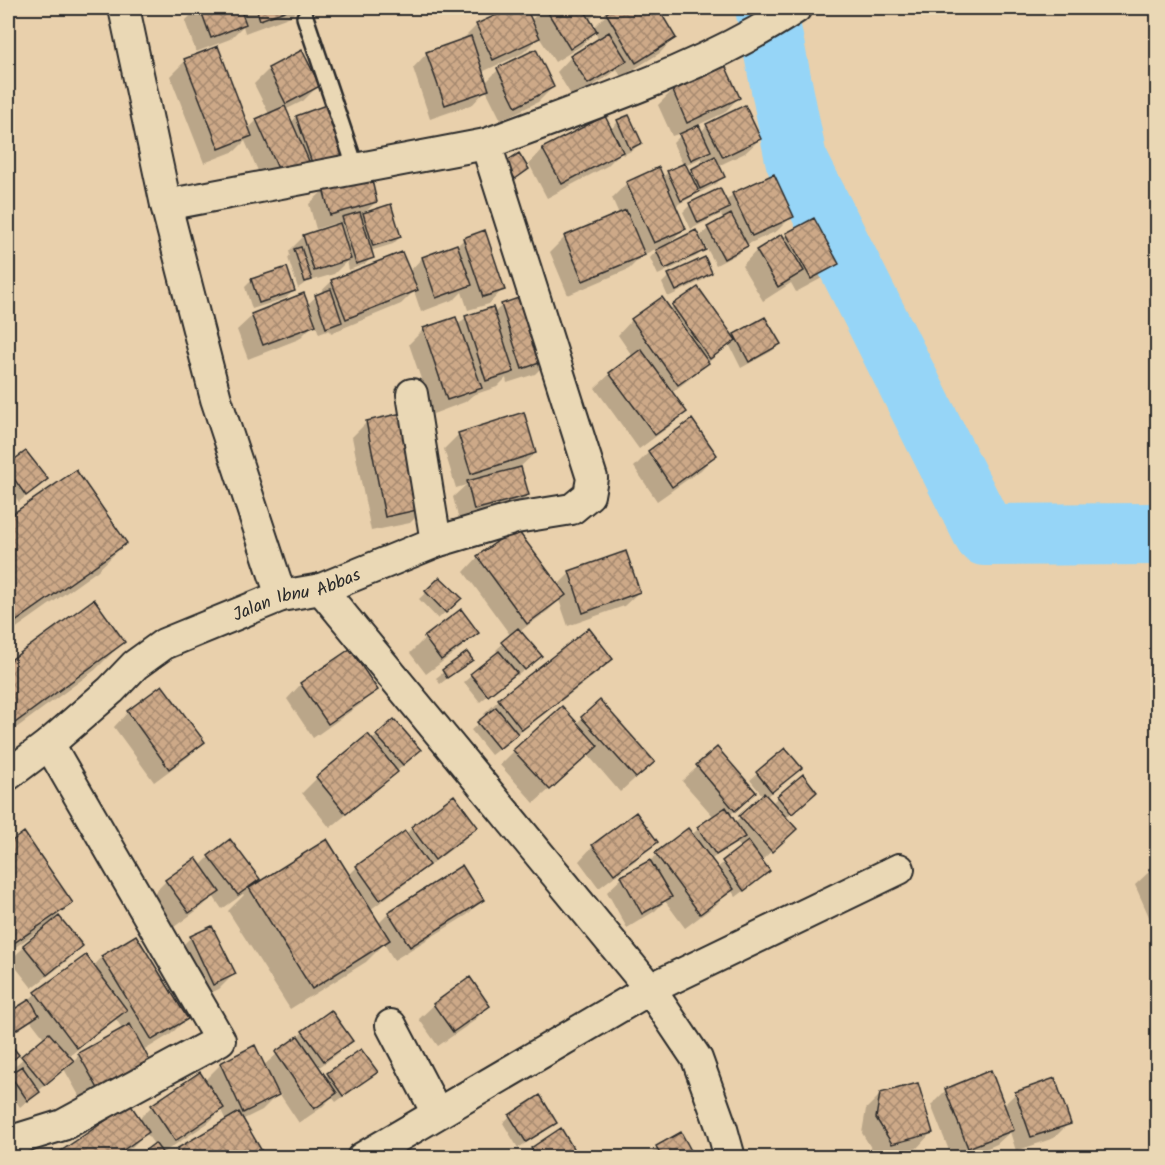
<svg xmlns="http://www.w3.org/2000/svg" width="1165" height="1165" viewBox="0 0 1165 1165" font-family="Kalam,sans-serif">
	<defs>
		<pattern id="building-cross-hatch" width="8" height="8" patternUnits="userSpaceOnUse" patternTransform="scale(1.5)"><rect width="8" height="8" fill="#cda988"/><path d="M0 0l8 8M0 8l8-8" fill="none" stroke="#a78a6f"/></pattern>
	</defs>
	<rect width="100%" height="100%" fill="#e9d0ac"/>
	<filter id="ink" filterUnits="userSpaceOnUse"><feTurbulence type="fractalNoise" baseFrequency=".0167" numOctaves="2"/><feDisplacementMap in="SourceGraphic" scale="12" xChannelSelector="R" yChannelSelector="G"/><feConvolveMatrix kernelMatrix="1 2 1 2 8 2 1 2 1" color-interpolation-filters="sRGB"/></filter>
	<g filter="url(#ink)">
		<!-- shadow -->
		<path fill="#0003" fill-rule="evenodd" d="M198 8H300L291 16 245 33 243 26 230 39 196 52 185 21Z
			M516 8H524L530 21 544 8H607L588 20 593 28 607 14 618 8H656L674 38 660 53 621 77 617 69 610 75 573 98 557 72 571 57 599 40 595 32 581 46 555 62 539 37 523 53 482 72 485 83 498 70 553 87 538 102 501 120 486 90 473 104 430 119 413 68 427 53 462 40 477 25Z
			M185 61 248 129 257 120 269 114 254 84 269 69 318 86 303 101 285 110 291 123 296 117 341 154 327 169 265 187 245 141 235 151 204 163 170 76Z
			M673 90 738 98 724 113 698 125 701 132 707 125 760 139 745 153 718 166 723 176 716 184 675 206 685 228 668 245 704 249 697 256 658 275 650 258 660 247 643 255 629 269 568 295 550 252 565 237 619 214 612 198 627 183 662 178 668 172 683 165 673 143 684 132 672 136 658 105ZM701 158 704 164 688 173 685 166Z
			M618 122 640 143 633 150 623 155 621 152 607 166 547 198 529 164 543 149 610 130Z
			M324 190 376 202 362 215 390 206 400 237 393 244 370 251 372 257 365 264 349 270 347 261 334 274 307 282 298 288 288 258 290 255 289 251 304 236 340 225 339 222 316 229 309 204Z
			M733 194 792 216 777 231 746 245 739 253 716 265 700 236 708 229 723 220 721 214 691 229 683 212 690 205 725 202Z
			M787 234 837 264 822 278 796 292 791 283 763 301 742 266 756 251 781 236 783 238Z
			M464 239 503 289 489 304 468 310 462 292 455 299 421 312 414 291 401 304 331 333 330 330 319 334 315 323 299 339 248 359 237 330 252 316 307 305 331 282 401 254 409 272 422 258 457 246Z
			M710 273 703 280 668 297 662 283 669 276Z
			M252 280 293 291 286 298 252 309 245 287Z
			M502 305 550 359 535 374 507 383 506 378 497 387 473 395 465 402 433 414 409 344 423 330 455 319 458 325 466 317 493 314Z
			M673 306 732 338 735 335 779 344 772 351 741 368 729 344 692 377 671 393 685 412 670 426 639 449 595 388 610 374 633 357 618 335 632 320 670 310Z
			M692 421 715 455 701 470 657 501 634 467 649 452Z
			M367 422 425 508 410 523 371 531 352 437Z
			M459 434 535 453 520 467 527 495 513 510 460 524 453 497 466 485 456 488 444 449Z
			M26 453 46 479 19 502 8 487V466Z
			M76 472 126 543 97 571 8 634V519Z
			M478 557 557 586 570 573 639 592 624 606 568 626 559 600 549 610 519 632 533 663 517 676 515 673 480 702 464 682 498 653 496 650 511 636 464 572Z
			M440 579 460 598 438 619 419 599Z
			M94 601 123 642 95 670 8 734V664Z
			M461 611 477 632 462 647 426 674 410 653 425 638Z
			M467 654 471 660 440 684 436 678Z
			M611 659 596 674 491 755 471 730 486 717 484 714 499 700Z
			M301 684 376 689 361 704 313 738 287 699Z
			M128 712 203 742 188 757 154 782 114 727Z
			M582 718 653 762 620 792 588 755 534 803 500 765 514 751 576 724Z
			M394 721 412 757 381 786 330 828 302 793 317 778 367 737 371 741Z
			M717 749 754 792 729 816 734 823 763 796 750 780 785 750 800 768 766 797 772 803 778 797 808 799 786 818 780 843 761 861V878L736 897 731 890 717 904 685 928 665 901 655 911 627 928 607 892 622 878 646 864 688 830 691 835 714 817 682 781ZM736 843 741 848 716 869 710 860Z
			M476 827 461 842 370 910 378 924 389 913 461 867 482 900 467 915 394 960 384 944 366 962 290 1009 228 911 244 895 243 894 222 909 213 896 203 906 174 927 152 895 166 881 200 866 209 857 258 879 248 890 327 841 348 876 357 867 405 833 406 834 412 828Z
			M24 834 71 902 52 921 81 946 67 961 32 988 10 960 41 932 40 930 8 952V845Z
			M656 842 641 856 599 888 579 861 593 846Z
			M1158 867V918L1151 921 1135 885 1150 871Z
			M191 937 234 974 219 989 198 999 176 952Z
			M102 957 186 1019 171 1034 143 1051 85 1106 64 1069 20 1107 8 1089V1078L10 1075 8 1072 45 1039 31 1021 8 1036V1015L27 1002 36 993 93 967ZM116 1019 123 1030 79 1055 72 1062 68 1057Z
			M434 1005 488 1006 474 1021 438 1046 419 1019Z
			M303 1032 351 1040 336 1055 318 1068 325 1078 328 1074 376 1072 336 1102 332 1097 321 1108 299 1123 279 1093 262 1110 242 1120 265 1158H170L177 1151 226 1121 221 1110 208 1123 161 1154 146 1133 132 1147 117 1158H57L62 1152 138 1120 152 1106 204 1081 221 1064 263 1066Z
			M946 1090 1003 1106 1016 1093 1069 1123 1054 1138 1016 1151 1010 1132 997 1144 965 1158H952L931 1105Z
			M881 1094 931 1133 917 1148 877 1158 862 1133 866 1109Z
			M510 1116 555 1122 548 1129 518 1148 503 1123Z
			M560 1131 577 1158H523L531 1149Z
			M657 1147 694 1158H647Z"/>
		<g fill="none" stroke-linecap="round" stroke-linejoin="round">
			<!-- river -->
			<path stroke="#96d5f7" stroke-width="62" d="M766 8 796 159 985 535 1158 534"/>
		</g>
		<!-- building -->
		<path fill="url(#building-cross-hatch)" stroke="#2b2b2b" stroke-width="1.5" d="M200 8H240L246 24 211 38Z
			M256 8H293L260 20Z
			M512 8H526L540 38 493 60 476 24Z
			M545 8H583L597 31 570 49Z
			M615 8H658L676 38 636 63 606 13Z
			M609 32 627 61 588 84 570 56Z
			M471 36 489 90 445 105 426 52Z
			M218 46 252 136 219 149 184 59Z
			M536 49 554 87 516 107 497 68Z
			M302 50 320 86 286 104 268 68Z
			M725 65 740 98 687 123 672 89Z
			M326 105 343 155 313 166 296 116Z
			M745 105 761 139 723 157 706 124Z
			M285 106 309 161 280 173 256 119Z
			M629 115 642 143 630 149 617 120Z
			M605 116 623 152 562 184 542 148Z
			M699 125 711 151 691 160 679 134Z
			M519 153 529 169 515 179 505 162Z
			M715 156 725 177 700 189 691 169Z
			M685 163 699 192 681 201 667 171Z
			M659 167 686 229 654 243 626 182Z
			M774 174 794 217 752 236 732 193Z
			M371 176 377 202 330 215 323 188Z
			M720 188 730 208 698 223 689 203Z
			M391 204 401 237 373 246 363 213Z
			M626 210 645 255 583 281 564 236Z
			M360 212 374 258 356 264 342 217Z
			M731 214 748 246 724 259 707 227Z
			M814 218 839 264 811 279 786 233Z
			M340 223 351 259 314 271 303 235Z
			M485 230 505 290 483 297 463 238Z
			M696 230 706 250 665 269 656 250Z
			M782 234 804 271 778 287 756 250Z
			M457 244 472 285 436 298 422 257Z
			M301 247 312 280 305 282 294 249Z
			M402 252 418 290 346 319 331 280Z
			M705 257 712 273 676 291 668 274Z
			M287 267 295 291 259 303 251 279Z
			M698 287 736 340 710 359 672 305Z
			M331 289 342 322 326 328 315 295Z
			M304 293 316 325 263 345 251 314Z
			M530 294 551 359 522 369 501 304Z
			M662 297 709 363 678 385 631 319Z
			M493 307 514 372 486 381 465 316Z
			M456 317 482 388 447 400 423 328Z
			M765 317 781 344 749 362 734 334Z
			M641 349 687 412 655 435 609 373Z
			M407 412 426 508 385 517 366 421Z
			M524 412 536 453 471 474 458 433Z
			M692 419 717 455 672 487 648 451Z
			M26 451 48 479 26 496 8 470V464Z
			M521 467 529 495 474 510 467 481Z
			M76 470 127 543 8 627V517Z
			M516 528 566 595 527 624 477 556Z
			M626 551 640 592 583 613 569 571Z
			M440 577 462 598 446 613 425 591Z
			M94 599 125 642 8 728V662Z
			M461 609 479 633 441 660 424 637Z
			M518 628 542 656 525 670 501 642Z
			M589 628 613 659 522 730 498 699Z
			M350 649 378 690 328 724 300 683Z
			M499 651 517 673 488 696 470 674Z
			M467 652 473 660 447 678 442 670Z
			M162 685 205 742 169 769 127 711Z
			M600 700 655 762 636 778 581 717Z
			M562 706 598 746 550 790 513 750Z
			M496 707 518 734 499 749 477 722Z
			M394 719 421 750 403 765 376 735Z
			M368 734 398 772 346 814 316 777Z
			M717 747 756 792 735 811 696 765Z
			M785 748 802 768 772 792 756 772Z
			M803 774 817 792 792 814 777 796Z
			M764 793 797 829 772 852 739 816Z
			M454 795 478 827 435 860 411 827Z
			M726 807 745 837 716 855 697 827Z
			M636 812 658 842 614 874 592 845Z
			M688 828 734 889 700 914 655 853Z
			M405 831 429 865 380 900 356 866Z
			M24 832 73 903 8 947V844Z
			M230 839 260 879 238 895 208 856Z
			M327 839 390 940 312 989 249 888Z
			M748 841 770 871 744 891 722 861Z
			M196 858 220 892 189 913 165 880Z
			M650 860 672 897 642 914 621 876Z
			M462 865 484 900 410 947 388 912Z
			M1158 865V888L1149 869Z
			M59 916 83 946 47 975 23 945Z
			M212 926 236 974 213 985 190 936Z
			M136 935 188 1019 152 1040 101 956Z
			M86 955 127 1010 77 1048 35 992Z
			M470 977 490 1006 453 1032 433 1004Z
			M30 999 39 1015 8 1035V1013Z
			M331 1010 353 1041 324 1061 302 1031Z
			M130 1024 151 1063 100 1092 78 1053Z
			M49 1033 74 1061 45 1085 21 1056Z
			M298 1036 337 1093 314 1109 275 1052Z
			M8 1041 19 1055 8 1064Z
			M255 1045 279 1095 243 1113 220 1063Z
			M361 1049 378 1072 343 1096 327 1073Z
			M22 1066 40 1092 28 1101 9 1074Z
			M991 1070 1014 1130 968 1148 945 1089Z
			M200 1072 224 1108 175 1141 151 1105Z
			M1055 1078 1071 1124 1031 1137 1015 1092Z
			M918 1083 933 1133 892 1144 876 1118 880 1093Z
			M540 1095 557 1123 526 1142 509 1115Z
			M130 1104 149 1132 112 1158H65L61 1151Z
			M239 1112 266 1158H181L176 1149Z
			M561 1128 579 1158H537L531 1148Z
			M681 1132 695 1158H662L656 1146Z
			M155 1143 164 1155 160 1158H135Z
			M620 1152 623 1158H611Z"/>
		<g fill="none" stroke-linecap="round" stroke-linejoin="round">
			<!-- lane casing -->
			<g stroke="#2b2b2b" stroke-width="20">
				<path id="lane" d="M305 17 356 169"/>
			</g>
			<!-- street casing -->
			<g stroke="#2b2b2b" stroke-width="34">
				<g id="street">
					<path d="M124 8 166 205 216 399 281 596"/>
					<path d="M166 205 486 144"/>
					<path d="M412 394 436 542"/>
					<path d="M321 589 650 989 697 1059 722 1129 730 1158"/>
					<path id="s1" d="M8 775 49 744 111 690 135 665 164 644 281 596 321 589 436 542 516 518 572 509 589 495 592 478 486 144C591 104 702 70 796 8"/>
					<path d="M391 1025 437 1113"/>
					<path d="M8 1142 63 1125 220 1040 49 744"/>
					<path d="M362 1158 650 989 899 869"/>
				</g>
			</g>
			<!-- lane -->
			<use href="#lane" stroke="#ead8b5" stroke-width="15"/>
			<!-- street -->
			<use href="#street" stroke="#ead8b5" stroke-width="30"/>
		</g>
	</g>
	<g text-anchor="middle" stroke-width="4.5" stroke-linejoin="round" paint-order="stroke">
		<!-- street labels -->
		<g font-size="18" fill="#2b2b2b" stroke="#ead8b5">
			<text dy="6" stroke="none"><textPath href="#s1" startOffset="346">Jalan Ibnu Abbas</textPath></text>
		</g>
	</g>
	<!-- margin -->
	<rect width="1165" height="1165" fill="none" stroke="#ead8b5" stroke-width="30"/>
	<rect x="15" y="15" width="1135" height="1135" fill="none" stroke="#2b2b2b" stroke-width="2" filter="url(#ink)"/>
</svg>
